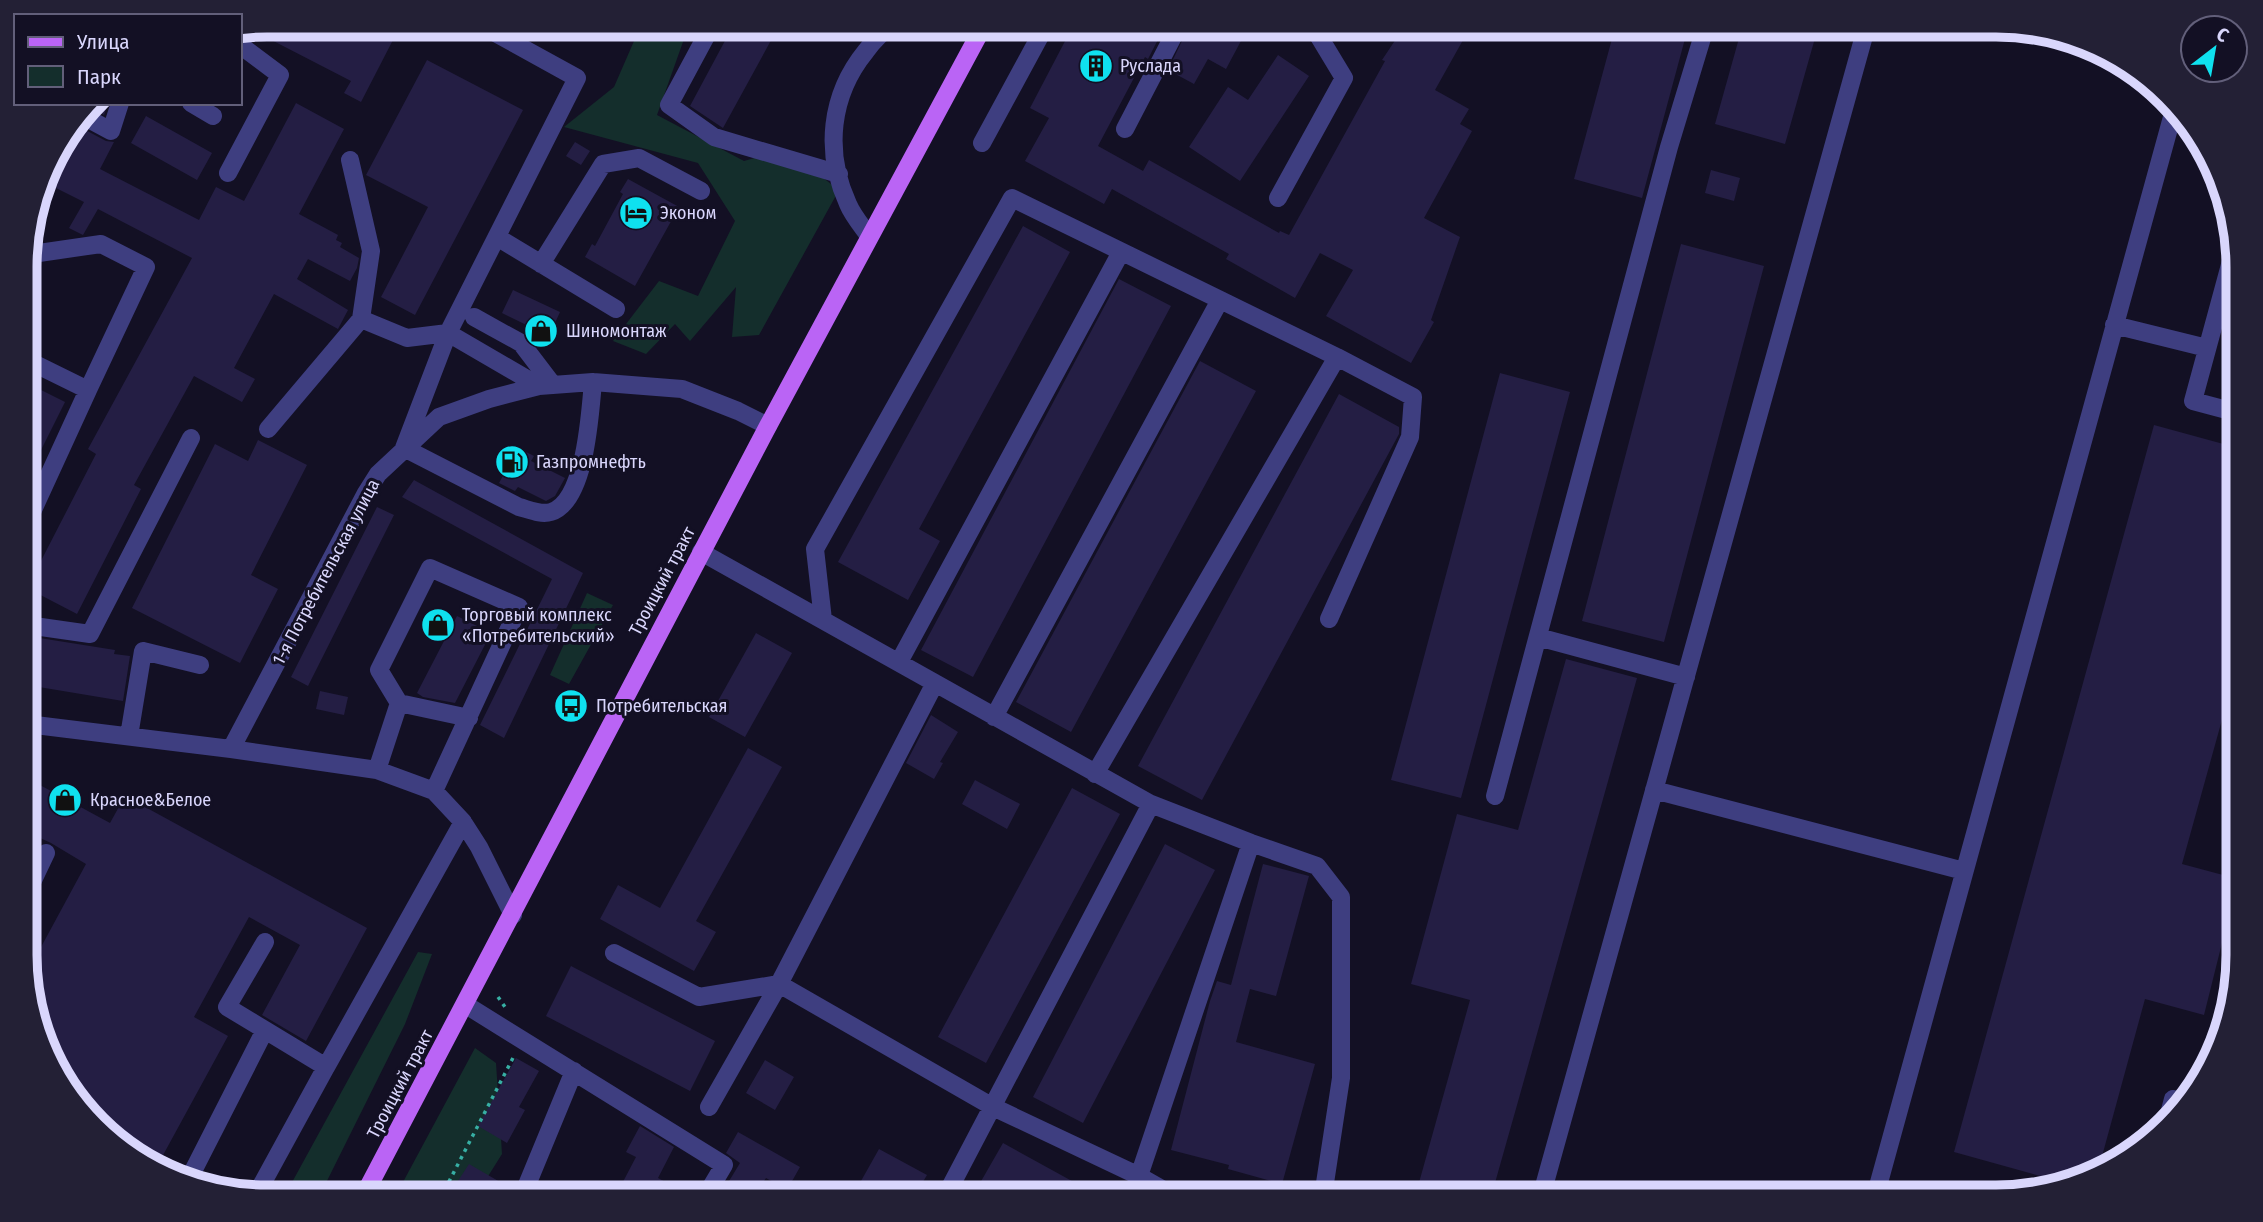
<svg xmlns="http://www.w3.org/2000/svg" width="2263" height="1222" viewBox="0 0 2263 1222" font-family="'Fira Sans Condensed',sans-serif">
	<rect width="100%" height="100%" fill="#131024"/>
	<!-- green -->
	<path fill="#142e2c" d="M641 25H689L657 115 744 161 785 149 839 190 759 335 732 337 736 287 690 341 675 324 646 354 613 341 659 281 698 296 735 221 698 163 564 127 614 87Z
		M587 593 613 605 569 684 550 675Z
		M418 952 432 954 405 1024 319 1197H284Z
		M475 1048 496 1063 502 1154 475 1197H395Z"/>
	<!-- building -->
	<path fill="#241e44" d="M266 24H362L394 38 361 102 344 93 351 81 248 28Z
		M734 24H780L723 128 690 106Z
		M1074 24H1166L1148 59 1145 57 1098 146 1143 171 1149 160 1279 233 1280 231 1289 235 1385 61 1382 60 1406 24H1472L1435 90 1469 109 1460 124 1472 131 1424 218 1460 237 1431 320 1434 322 1411 363 1326 316 1353 270 1320 253 1295 298 1226 259 1229 254 1112 189 1104 204 1025 161 1049 118 1030 108Z
		M1190 24H1250L1226 69 1208 59 1194 84 1168 70Z
		M1616 24H1689L1642 198 1574 179Z
		M1743 24H1819L1785 144 1715 124Z
		M1278 55 1309 76 1240 181 1189 147 1228 87 1248 100Z
		M427 60 523 110 415 315 381 297 428 207 366 175Z
		M92 103H108L104 115 90 107Z
		M296 103 344 129 299 214 338 235 336 240 342 243 340 247 359 258 357 268 350 281 308 259 297 279 348 310 338 329 274 294 234 368 255 379 242 402 194 376 134 485 141 489 77 614 27 588 96 454 88 449 192 258 98 209 83 235 69 228 84 202 52 186 74 143 65 139 76 125 106 141 114 142 100 169 199 220 216 187 244 201Z
		M146 116 212 153 197 180 131 143Z
		M575 142 590 151 581 165 566 156Z
		M1711 170 1740 178 1734 201 1705 193Z
		M628 179 679 207 635 286 585 257 592 244 595 246 623 194 620 192Z
		M1023 226 1070 252 919 529 940 541 908 600 838 562Z
		M1681 244 1764 266 1664 642 1582 621Z
		M1119 279 1171 306 973 677 921 650Z
		M513 290 560 312 549 336 502 313Z
		M1200 361 1256 391 1071 732 1016 702Z
		M1500 373 1570 392 1461 798 1391 780Z
		M27 383 65 402 27 478Z
		M1339 394 1399 427V434L1202 800 1138 766Z
		M2154 425 2238 448V662L2182 864 2238 879 2204 1015 2145 999 2098 1171 2062 1182 1954 1152Z
		M258 440 307 465 251 575 278 589 240 663 132 608 215 444 248 461Z
		M518 448 534 456 531 461 565 478 555 496 546 501 518 487 515 491 499 483Z
		M414 480 583 573 504 738 480 725 552 579 402 497Z
		M377 507 394 515 308 686 291 677Z
		M457 616 491 633 455 703 423 697 417 693Z
		M756 633 792 653 745 737 709 717Z
		M27 636 115 650 114 654 130 656 123 701 27 685Z
		M1566 659 1637 678 1519 1098 1491 1197H1415L1470 1000 1411 984 1457 814 1518 830Z
		M320 691 348 697 344 715 316 709Z
		M931 715 958 732 940 762 943 763 934 779 906 763Z
		M748 748 782 767 696 921 716 932 694 971 600 919 618 885 660 908Z
		M27 778 110 823 125 796 367 928 306 1041 262 1015 300 945 249 917 194 1017 228 1036 156 1168 146 1165 65 1090 27 987V973L86 864 51 843 27 832Z
		M975 780 1020 804 1007 829 962 804Z
		M1072 788 1120 814 986 1063 938 1037Z
		M1165 844 1215 870 1083 1123 1033 1097Z
		M1263 864 1309 876 1276 996 1250 989 1236 1042 1315 1064 1282 1184 1228 1169 1229 1165 1171 1150 1210 1001 1217 981 1231 985Z
		M571 966 715 1041 690 1091 546 1016Z
		M516 1058 539 1071 519 1107 525 1110 507 1143 478 1126Z
		M765 1060 794 1077 775 1110 746 1093Z
		M640 1126 674 1147 658 1178 694 1197H615L636 1157 626 1152Z
		M738 1132 800 1167 787 1190 766 1178 754 1197H734L723 1191 740 1163 726 1153Z
		M1003 1143 1101 1197H972Z
		M879 1149 927 1175 914 1197H852Z
		M469 1164 500 1182 491 1197H478L456 1184Z"/>
	<g fill="none" stroke-linecap="round" stroke-linejoin="round">
		<!-- path -->
		<path stroke="#37afa4" stroke-width="3.5" stroke-dasharray="3.5 5" stroke-linecap="butt" d="M498 997 505 1007
			M441 1197 514 1056"/>
		<!-- minor -->
		<path stroke="#3e3e80" stroke-width="18" d="M481 25 577 78 448 333 539 386
			M712 25 669 105 714 137 839 174
			M191 103 213 116
			M83 116 111 131 120 103
			M1125 129 1179 25
			M982 143 1046 25
			M350 160 371 251 361 319 407 338 448 333 404 448 519 507C530 510 541 515 551 512 586 501 590 412 593 382
			M228 173 280 75 240 45
			M1278 198 1344 78 1312 25
			M869 236C862 226 853 216 848 204 824 152 830 95 866 51 874 40 881 32 893 25
			M497 237 616 309
			M2238 251 2234 250 2193 401 2238 413
			M27 252 32 254 101 244 146 267 88 390
			M541 264 603 164 639 158 701 191
			M474 317 521 343 553 385
			M2114 325 2207 348
			M27 360 88 390 27 523
			M268 429 361 319
			M701 552 1151 804 1251 843 1317 866 1341 897V1078L1325 1183
			M823 620 815 549 1012 198 1337 357 1413 397 1410 437 1329 619
			M27 625 90 634 191 438
			M1538 637 1686 677
			M899 662 1121 252
			M399 703 469 718
			M994 717 1220 300
			M27 724 231 749 377 770 434 791 463 822 479 847 513 915
			M129 736 143 651 200 665
			M231 749 366 493 378 474 439 417 489 399 539 386 593 382 682 389 738 411 768 426
			M377 770 399 703 379 670 430 568 519 607 434 791
			M1095 774 1337 357
			M1654 790 1964 871
			M1495 796 1669 147 1706 25
			M27 893 46 853
			M614 953 699 997 779 984 993 1107 1139 1176 1176 1197
			M466 1005 724 1165 705 1197
			M265 1030 227 1007 265 942
			M709 1107 779 984 935 683
			M2169 1114 2173 1099
			M1139 1176 1251 843
			M190 1177 265 1030 326 1067 463 822
			M256 1195 326 1067
			M522 1197 574 1071
			M945 1197 1151 804
			M1201 1197 1218 1190 1234 1197
			M1541 1197 1867 25
			M1875 1197 2174 110"/>
		<!-- major -->
		<path stroke="#ba64f5" stroke-width="18" d="M363 1197 768 426 984 25"/>
	</g>
	<!-- icons -->
	<defs>
		<g id="building-disc" transform="scale(1.75)"><circle r="9.5" fill="#0fe1ef" stroke="#131024"/><path d="M-4-6H4V6H1V3H-1V6H-4ZM-2.5-4.3h1.7v1.8h-1.7ZM.8-4.3h1.7v1.8H.8ZM-2.5-1h1.7V.8h-1.7ZM.8-1h1.7V.8H.8Z" fill="#111"/></g>
		<g id="hotel-disc" transform="scale(1.75)"><circle r="9.5" fill="#0fe1ef" stroke="#131024"/><path d="M-6-4.5h1.5V1H6V5H4.5V3h-9V5H-6ZM-4 0a1.8 1.8 0 1 1 3.6 0ZM.5 0V-2.5h3Q6-2.5 6 0Z" fill="#111"/></g>
		<g id="shop-disc" transform="scale(1.75)"><circle r="9.5" fill="#0fe1ef" stroke="#131024"/><path d="M-5-2.5h2.3a2.7 3.5 0 0 1 5.4 0H5L5.5 6h-11ZM-1.5-2.5h3a1.5 2.3 0 0 0-3 0Z" fill="#111"/></g>
		<g id="fuel-disc" transform="scale(1.75)"><circle r="9.5" fill="#0fe1ef" stroke="#131024"/><path d="M-5.5-6h7V0h2V4h1.3V-2.5L3-4.5l.8-.8L6-3V5H2.5V1h-1V6h-7ZM-4.2-4.7v3.2H.2V-4.7Z" fill="#111"/></g>
		<g id="bus-disc" transform="scale(1.75)"><circle r="9.5" fill="#0fe1ef" stroke="#131024"/><path d="M-5-6H5V4H4V6H2V4H-2V6H-4V4H-5ZM-3.5-4V0h7V-4ZM-3.5 1.2v1.5H-2V1.2ZM2 1.2v1.5H3.5V1.2Z" fill="#111"/></g>
	</defs>
	<g fill-rule="evenodd">
		<use href="#building-disc" x="1096" y="66"/>
		<use href="#hotel-disc" x="636" y="213"/>
		<use href="#shop-disc" x="541" y="331"/>
		<use href="#fuel-disc" x="512" y="462"/>
		<use href="#shop-disc" x="438" y="625"/>
		<use href="#bus-disc" x="571" y="706"/>
		<use href="#shop-disc" x="65" y="800"/>
	</g>
	<g text-anchor="middle" stroke-width="6" stroke-linejoin="round" paint-order="stroke">
		<!-- poi labels -->
		<g font-size="18" fill="#d9d6fc" stroke="#131024" text-anchor="start">
			<text x="1120" y="72">Руслада</text>
			<text x="660" y="219">Эконом</text>
			<text x="566" y="337">Шиномонтаж</text>
			<text x="536" y="468">Газпромнефть</text>
			<text x="462" y="621">Торговый комплекс<tspan x="462" dy="21">«Потребительский»</tspan></text>
			<text x="596" y="712">Потребительская</text>
			<text x="90" y="806">Красное&amp;Белое</text>
		</g>
		<!-- street labels -->
		<g font-size="18" fill="#d9d6fc" stroke="#131024">
			<text transform="translate(326 572) rotate(-62)" y="6">1-я Потребительская улица</text>
			<text transform="translate(662 581) rotate(-62)" y="6">Троицкий тракт</text>
			<text transform="translate(400 1084) rotate(-62)" y="6">Троицкий тракт</text>
		</g>
	</g>
	<!-- crop -->
	<path d="M0 0H2263V1222H0ZM267 37H1996A230 230 0 0 1 2226 267V955A230 230 0 0 1 1996 1185H267A230 230 0 0 1 37 955V267A230 230 0 0 1 267 37Z" fill="#232035" fill-rule="evenodd"/>
	<path fill="none" stroke="#d9d6fc" stroke-width="9" d="M267 37H1996A230 230 0 0 1 2226 267V955A230 230 0 0 1 1996 1185H267A230 230 0 0 1 37 955V267A230 230 0 0 1 267 37Z"/>
	<!-- legend -->
	<rect x="14" y="14" width="228" height="91" fill="#131024" stroke="#625f7a" stroke-width="2"/>
	<rect x="28" y="37" width="35" height="10" fill="#ba64f5" stroke="#625f7a" stroke-width="2"/>
	<text x="77" y="49" font-size="21" fill="#d9d6fc">Улица</text>
	<rect x="28" y="66" width="35" height="21" fill="#142e2c" stroke="#625f7a" stroke-width="2"/>
	<text x="77" y="84" font-size="21" fill="#d9d6fc">Парк</text>
	<!-- north arrow -->
	<g transform="translate(2214 49) rotate(31)"><circle r="33" fill="#131024" stroke="#625f7a" stroke-width="2"/>
	<path d="M0-5L12 26L0 18L-12 26Z" fill="#0fe1ef"/>
	<text y="-10" font-size="19" font-weight="bold" text-anchor="middle" fill="#d9d6fc">С</text>
	</g>
</svg>
